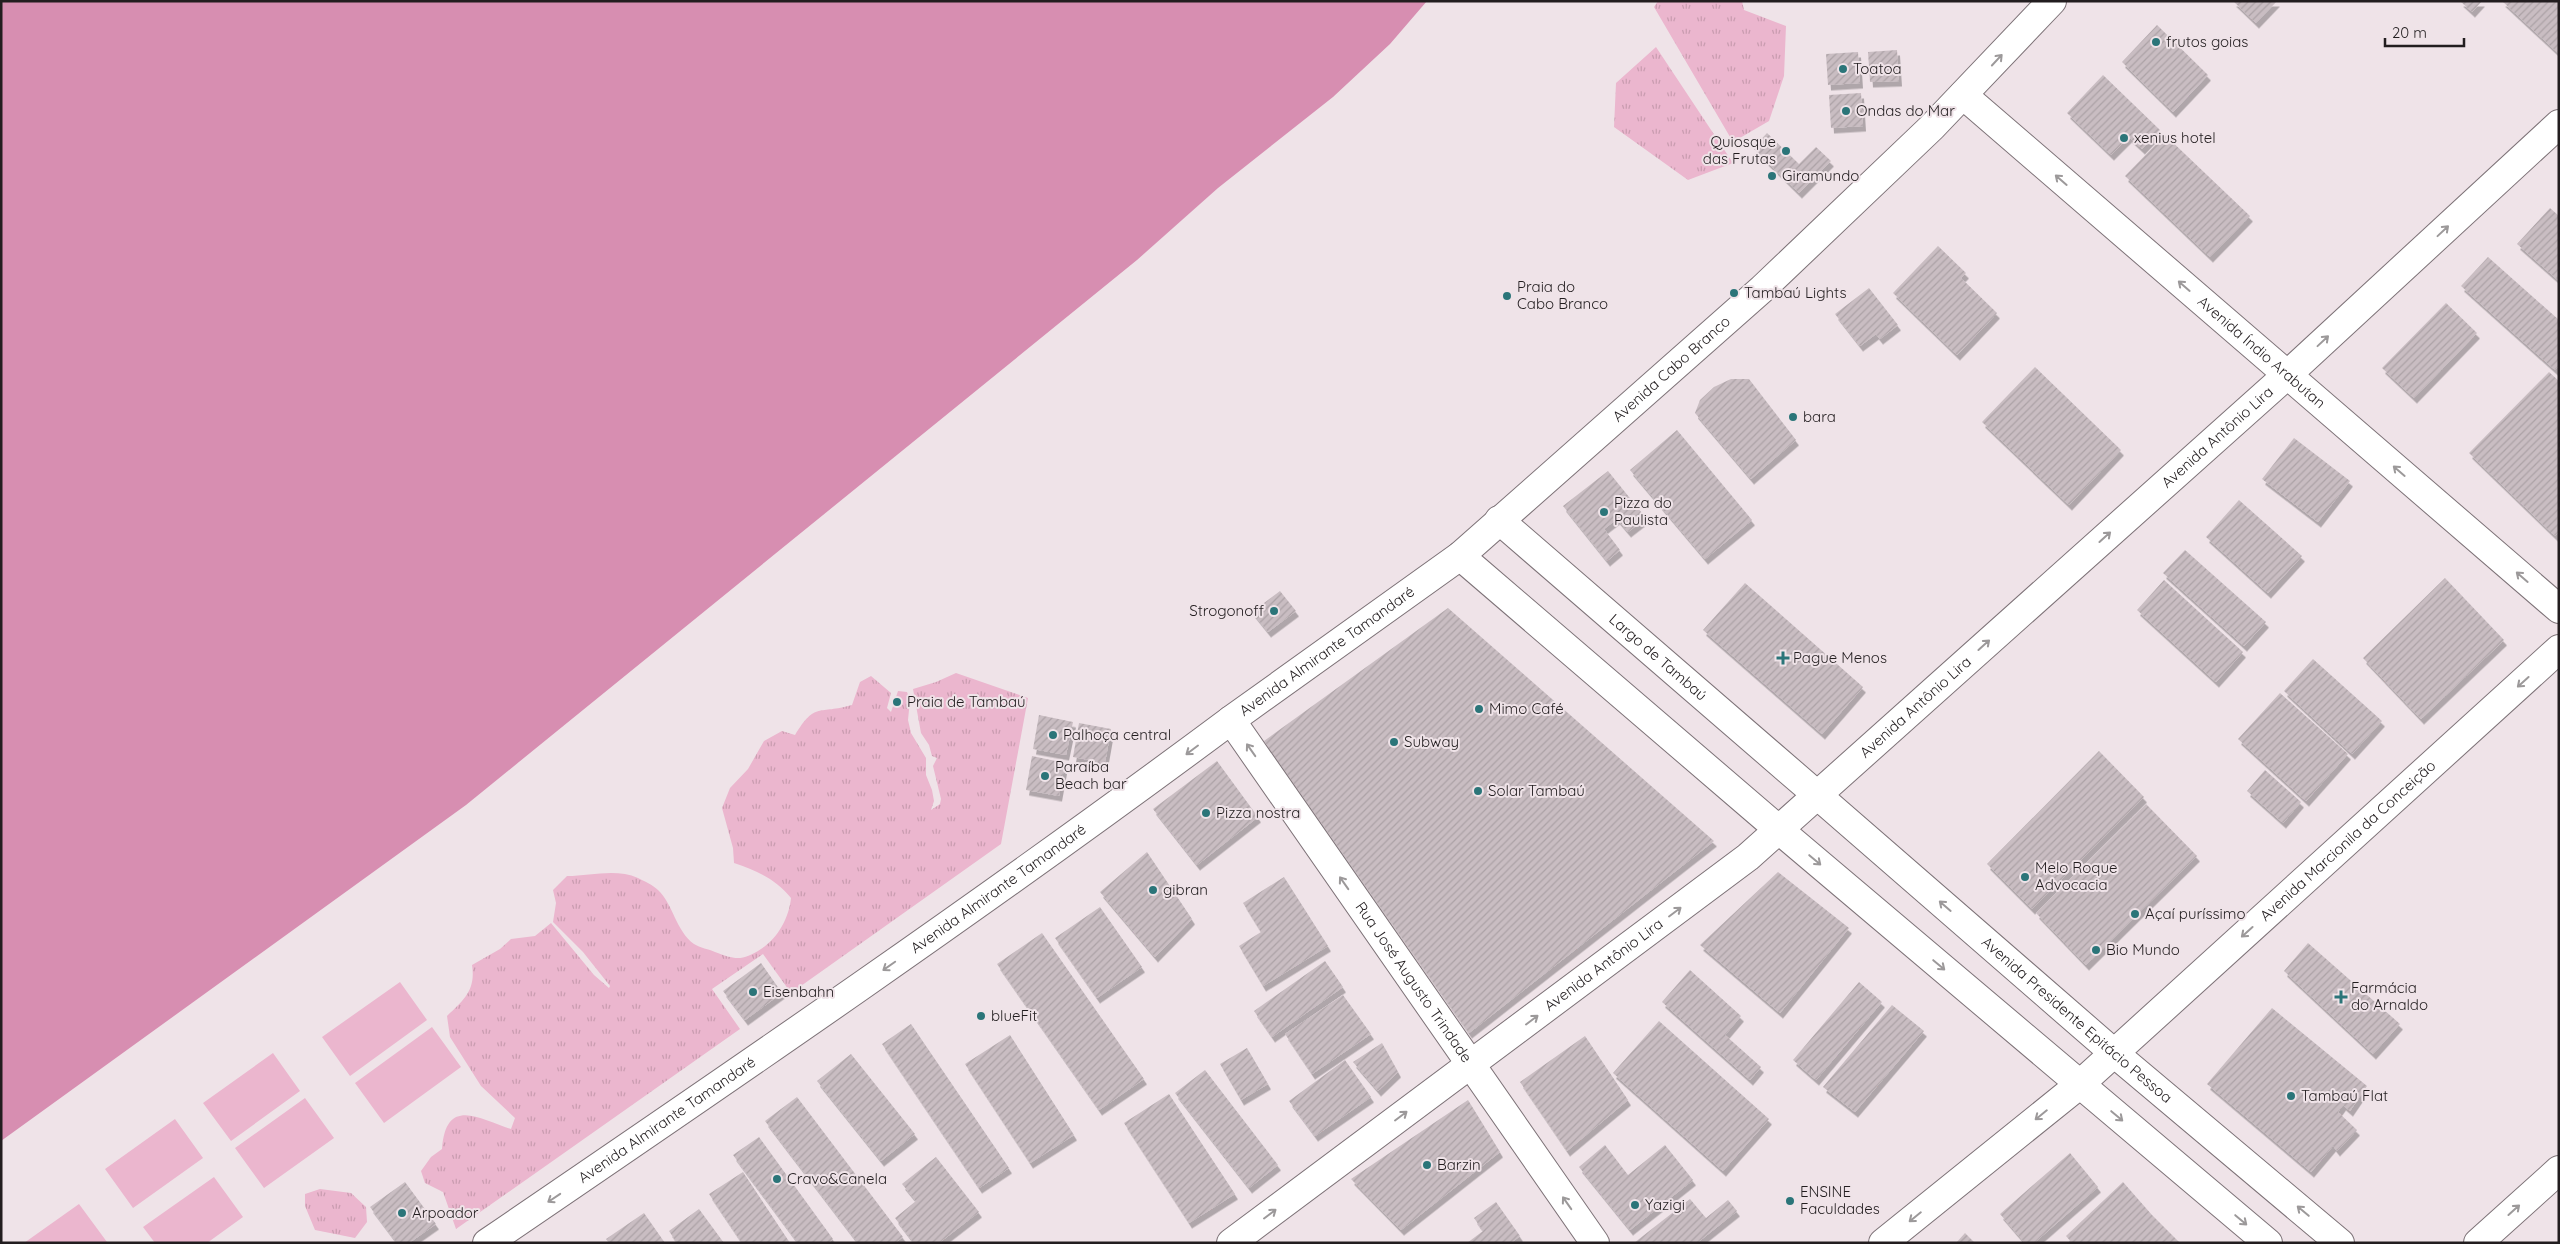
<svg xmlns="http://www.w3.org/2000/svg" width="2560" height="1244" viewBox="0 0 2560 1244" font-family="Quicksand,sans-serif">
	<defs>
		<pattern id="grass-tufts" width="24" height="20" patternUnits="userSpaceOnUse" patternTransform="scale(1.25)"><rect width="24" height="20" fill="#ebb6ce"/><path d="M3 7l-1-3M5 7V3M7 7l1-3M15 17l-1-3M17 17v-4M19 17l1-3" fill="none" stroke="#c99cb0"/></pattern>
		<pattern id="building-hatch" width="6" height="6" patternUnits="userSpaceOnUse" patternTransform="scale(1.25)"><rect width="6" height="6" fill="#c9bdc2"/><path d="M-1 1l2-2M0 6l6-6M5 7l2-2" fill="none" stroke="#aca2a6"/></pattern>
		<filter id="shadow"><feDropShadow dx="3" dy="5.5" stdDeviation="0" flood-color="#0004"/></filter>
	</defs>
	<rect width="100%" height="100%" fill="#efe3e8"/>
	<!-- grass -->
	<path fill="url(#grass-tufts)" d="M1658 1H1742L1744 10 1786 26 1784 76 1769 121 1733 142 1654 7Z
		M1656 47 1733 163 1688 180 1614 127 1616 83Z
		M956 673 1028 698 1001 844 791 993 763 954 712 989 740 1029 456 1229 443 1192 425 1183 421 1171 431 1157 442 1149C446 1095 481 1120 511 1129L515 1118 481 1086 450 1037 447 1016C464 1000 476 990 472 965L500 949 511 939 535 936 551 923 594 975 609 988 610 986 583 952 553 922 556 903 553 890 567 876C590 876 616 868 638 878 644 881 653 885 658 890 673 904 676 931 694 944 700 948 709 949 715 952 735 960 743 961 761 949 778 938 789 918 791 898 776 879 757 871 734 863L733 848 722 808 730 788 748 769 764 741 782 731 795 735C816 701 818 715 852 705L860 682 871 676 891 693 887 708 891 712 898 691 907 692 910 700 908 720 911 733 926 758V775L932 790 934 801 931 810 940 804 941 799 933 766 937 758 932 756 929 745 921 733 913 689 936 682Z
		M320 1189 351 1193 366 1207 367 1222 355 1238 315 1230 305 1206V1194Z"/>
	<!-- pitch -->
	<path fill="#ebb6ce" d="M400 982 427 1020 350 1076 322 1037Z
		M432 1027 461 1067 384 1123 355 1083Z
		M273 1053 300 1091 231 1141 203 1103Z
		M305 1098 334 1138 264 1188 235 1148Z
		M175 1119 203 1158 133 1208 105 1169Z
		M214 1177 243 1217 207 1243H155L143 1227Z
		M79 1204 107 1242 24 1243Z"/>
	<!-- water -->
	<path fill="#d78eb1" d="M1 1H1427L1390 44 1333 97 1218 188 1137 260 466 805 1 1141Z"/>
	<!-- building -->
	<path fill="url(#building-hatch)" filter="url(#shadow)" d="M2233 1H2277L2256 23Z
		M2460 1H2482L2472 12Z
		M2502 1H2559V54Z
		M2157 25 2208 75 2173 112 2122 62Z
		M1897 50 1899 81 1870 82 1868 52Z
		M1858 52 1860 83 1828 85 1826 54Z
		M2103 75 2160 130 2142 149 2129 137 2111 155 2067 113Z
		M1861 93 1863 126 1831 128 1829 95Z
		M1767 133 1799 164 1816 147 1831 161 1799 193 1753 148Z
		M2165 135 2250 216 2210 257 2125 176Z
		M2550 208 2559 216V281L2517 244Z
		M1938 246 1966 273 1961 278 1997 313 1957 355 1893 293Z
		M2488 257 2559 320V366L2555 370 2461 286Z
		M1869 288 1898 325 1880 339 1876 334 1860 346 1835 314Z
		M2446 303 2477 333 2414 398 2382 368Z
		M2035 367 2121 450 2069 505 1982 422Z
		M2549 372 2559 381V532L2555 536 2469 453Z
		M1731 379H1749L1796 440 1751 479 1695 413 1700 400 1714 387Z
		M1677 430 1752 520 1705 559 1630 470Z
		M2294 438 2350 481 2318 522 2262 479Z
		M1608 471 1646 518 1628 532 1617 519 1604 529 1620 550 1607 561 1563 506Z
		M2239 500 2302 556 2268 593 2206 537Z
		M2185 550 2266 622 2244 646 2163 573Z
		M2445 578 2504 640 2421 719 2363 658Z
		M2164 580 2243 652 2216 682 2137 610Z
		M1745 583 1863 687 1822 734 1703 630Z
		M1280 591 1296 611 1268 632 1252 612Z
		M1448 608 1714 841 1469 1033 1264 741Z
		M2313 659 2382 721 2352 754 2284 691Z
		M2280 693 2348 754 2306 801 2238 739Z
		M1039 715 1073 722 1066 755 1033 749Z
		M1079 723 1111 729 1105 763 1073 757Z
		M2099 751 2144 797 2032 909 1987 864Z
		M1032 756 1065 763 1059 796 1026 790Z
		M1217 761 1258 817 1197 865 1153 809Z
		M2265 770 2301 802 2283 823 2247 791Z
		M2146 804 2197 856 2086 965 2036 913Z
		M1147 852 1192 919 1155 957 1100 892Z
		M1778 872 1849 928 1780 1013 1700 945Z
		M1284 877 1328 946 1263 986 1239 946 1261 932 1243 903Z
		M1100 907 1142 967 1097 998 1055 938Z
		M1042 933 1144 1079 1099 1110 997 964Z
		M2308 943 2400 1024 2373 1054 2284 971Z
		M1325 961 1343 987 1272 1037 1254 1011Z
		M761 963 782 993 745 1020 723 991Z
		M1690 970 1741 1016 1725 1035 1761 1067 1750 1080 1662 1002Z
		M1859 982 1882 1002 1816 1080 1793 1060Z
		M1343 995 1371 1034 1312 1074 1285 1034Z
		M1892 1005 1924 1031 1855 1112 1823 1087Z
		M2272 1008 2367 1086 2350 1111 2343 1105 2338 1112 2357 1130 2337 1151 2333 1146 2311 1172 2207 1084Z
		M1659 1021 1769 1119 1723 1171 1613 1073Z
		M911 1024 1009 1168 979 1188 882 1044Z
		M1010 1035 1074 1135 1030 1163 965 1064Z
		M1585 1036 1628 1100 1567 1151 1520 1082Z
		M1382 1043 1398 1072 1378 1091 1353 1062Z
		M1247 1048 1268 1084 1241 1100 1220 1064Z
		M851 1054 915 1134 881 1161 817 1081Z
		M1345 1060 1371 1097 1315 1136 1289 1101Z
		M1205 1070 1278 1165 1249 1188 1175 1093Z
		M1169 1094 1235 1194 1189 1223 1124 1123Z
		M797 1097 903 1237 895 1243H858L765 1121Z
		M1468 1100 1500 1152 1401 1230 1351 1179Z
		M759 1137 833 1239 829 1243H798L733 1155Z
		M1605 1145 1628 1175 1665 1145 1693 1180 1630 1230 1579 1167Z
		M2070 1153 2098 1187 2034 1243H2025L2000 1214Z
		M936 1157 979 1212 939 1243H914L895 1218 916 1201 902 1184Z
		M743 1172 790 1243H742L709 1194Z
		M405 1182 436 1224 409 1243H397L370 1207Z
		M2123 1182 2152 1215 2180 1243H2072L2066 1236Z
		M1690 1199 1706 1218 1728 1200 1737 1211 1697 1243H1634Z
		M1496 1202 1520 1236 1511 1243H1467L1483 1231 1474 1218Z
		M699 1209 724 1243H677L669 1231Z
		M644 1213 665 1243H609L606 1239Z
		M1965 1233 1975 1243H1956Z"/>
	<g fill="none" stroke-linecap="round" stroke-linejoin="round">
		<!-- minor casing -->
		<g stroke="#7d7277" stroke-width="30">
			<g id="minor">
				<path id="s1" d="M1963 95 2559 609"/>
				<path id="s2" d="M1499 520 1816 794"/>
				<path d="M1460 556 1778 829"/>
				<path id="s3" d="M1231 720 1460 556 1762 289 1932 127 2052 1"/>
			</g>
		</g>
		<!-- major casing -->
		<g stroke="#7d7277" stroke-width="30">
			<g id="major">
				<path id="s4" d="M1816 794 2114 1053 2340 1243"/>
				<path d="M1778 829 2268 1243"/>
				<path id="s5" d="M487 1243C738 1072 988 901 1231 720L1595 1243"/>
				<path id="s6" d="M1231 1243 1748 857 2287 375 2559 124"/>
				<path id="s7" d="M1883 1243 2079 1085 2559 649"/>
				<path d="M2478 1243 2559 1170"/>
			</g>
		</g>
		<!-- minor -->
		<use href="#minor" stroke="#fff" stroke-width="28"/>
		<!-- major -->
		<use href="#major" stroke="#fff" stroke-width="28"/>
	</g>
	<!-- one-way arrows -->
	<defs><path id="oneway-shaft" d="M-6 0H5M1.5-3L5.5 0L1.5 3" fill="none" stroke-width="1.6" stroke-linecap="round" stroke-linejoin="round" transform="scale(1.25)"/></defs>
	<g stroke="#9c999a">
		<use href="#oneway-shaft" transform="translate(1997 60) rotate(-47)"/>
		<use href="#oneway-shaft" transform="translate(2061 180) rotate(-139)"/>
		<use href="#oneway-shaft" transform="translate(2443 231) rotate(-43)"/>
		<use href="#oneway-shaft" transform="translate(2184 286) rotate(-139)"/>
		<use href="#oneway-shaft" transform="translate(2323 341) rotate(-43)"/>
		<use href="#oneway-shaft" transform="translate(2399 471) rotate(-139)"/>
		<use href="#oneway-shaft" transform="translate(2105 537) rotate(-42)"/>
		<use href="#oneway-shaft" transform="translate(2522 577) rotate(-139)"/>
		<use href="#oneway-shaft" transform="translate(1984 645) rotate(-42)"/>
		<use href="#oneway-shaft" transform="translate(2523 682) rotate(138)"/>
		<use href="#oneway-shaft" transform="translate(1192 750) rotate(143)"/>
		<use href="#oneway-shaft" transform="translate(1251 750) rotate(-125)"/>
		<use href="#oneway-shaft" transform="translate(1815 860) rotate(40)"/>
		<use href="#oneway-shaft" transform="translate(1344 883) rotate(-125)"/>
		<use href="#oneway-shaft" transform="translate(1945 906) rotate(-139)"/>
		<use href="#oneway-shaft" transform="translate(1675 912) rotate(-37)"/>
		<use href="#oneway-shaft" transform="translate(2247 932) rotate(138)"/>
		<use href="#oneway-shaft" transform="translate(1939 965) rotate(40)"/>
		<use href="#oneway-shaft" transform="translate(889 966) rotate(145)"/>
		<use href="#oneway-shaft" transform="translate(1532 1020) rotate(-37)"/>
		<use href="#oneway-shaft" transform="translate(2041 1115) rotate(141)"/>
		<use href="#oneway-shaft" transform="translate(1401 1116) rotate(-37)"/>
		<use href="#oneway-shaft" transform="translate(2117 1116) rotate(40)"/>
		<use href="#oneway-shaft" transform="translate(554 1198) rotate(146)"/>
		<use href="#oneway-shaft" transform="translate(1567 1203) rotate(-125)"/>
		<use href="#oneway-shaft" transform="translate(2514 1210) rotate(-42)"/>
		<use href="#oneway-shaft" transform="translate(2303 1211) rotate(-140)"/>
		<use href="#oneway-shaft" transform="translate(1270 1214) rotate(-37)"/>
		<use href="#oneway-shaft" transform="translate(1915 1217) rotate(141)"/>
		<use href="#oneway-shaft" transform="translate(2241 1220) rotate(40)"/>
	</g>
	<!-- markers -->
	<g fill="#2b7579" stroke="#efe3e8" stroke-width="2">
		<circle cx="2156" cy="42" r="5"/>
		<circle cx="1843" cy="69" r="5"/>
		<circle cx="1846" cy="111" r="5"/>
		<circle cx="2124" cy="138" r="5"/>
		<circle cx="1786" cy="151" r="5"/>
		<circle cx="1772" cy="176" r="5"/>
		<circle cx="1734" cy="293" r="5"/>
		<circle cx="1507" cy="296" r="5"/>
		<circle cx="1793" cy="417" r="5"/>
		<circle cx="1604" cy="512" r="5"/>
		<circle cx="1274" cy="611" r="5"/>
		<path d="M1780.5 650.5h5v5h5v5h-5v5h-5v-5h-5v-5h5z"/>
		<circle cx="897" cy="702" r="5"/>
		<circle cx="1479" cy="709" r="5"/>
		<circle cx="1053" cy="735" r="5"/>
		<circle cx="1394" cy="742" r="5"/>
		<circle cx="1045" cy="776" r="5"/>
		<circle cx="1478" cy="791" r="5"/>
		<circle cx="1206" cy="813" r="5"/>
		<circle cx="2025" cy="877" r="5"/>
		<circle cx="1153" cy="890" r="5"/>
		<circle cx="2135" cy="914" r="5"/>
		<circle cx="2096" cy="950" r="5"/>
		<circle cx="753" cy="992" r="5"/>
		<path d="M2338.5 989.5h5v5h5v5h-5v5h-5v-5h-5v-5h5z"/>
		<circle cx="981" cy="1016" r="5"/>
		<circle cx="2291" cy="1096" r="5"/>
		<circle cx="1427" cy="1165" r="5"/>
		<circle cx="777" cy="1179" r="5"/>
		<circle cx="1790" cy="1201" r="5"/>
		<circle cx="1635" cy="1205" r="5"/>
		<circle cx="402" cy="1213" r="5"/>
	</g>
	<g text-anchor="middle" stroke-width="4" stroke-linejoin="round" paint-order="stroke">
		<!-- poi labels -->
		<g font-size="15" fill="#221d1f" stroke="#efe3e8" text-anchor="start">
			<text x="2166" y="47">frutos goias</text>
			<text x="1853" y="74">Toatoa</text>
			<text x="1856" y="116">Ondas do Mar</text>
			<text x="2134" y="143">xenius hotel</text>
			<text x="1776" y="147" text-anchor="end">Quiosque<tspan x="1776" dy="17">das Frutas</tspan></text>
			<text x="1782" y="181">Giramundo</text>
			<text x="1517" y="292">Praia do<tspan x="1517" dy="17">Cabo Branco</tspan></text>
			<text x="1744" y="298">Tambaú Lights</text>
			<text x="1803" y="422">bara</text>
			<text x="1614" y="508">Pizza do<tspan x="1614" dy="17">Paulista</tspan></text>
			<text x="1264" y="616" text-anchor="end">Strogonoff</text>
			<text x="1793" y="663">Pague Menos</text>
			<text x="907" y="707">Praia de Tambaú</text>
			<text x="1489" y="714">Mimo Café</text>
			<text x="1063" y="740">Palhoça central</text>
			<text x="1404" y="747">Subway</text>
			<text x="1055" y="772">Paraíba<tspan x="1055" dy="17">Beach bar</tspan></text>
			<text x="1488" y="796">Solar Tambaú</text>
			<text x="1216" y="818">Pizza nostra</text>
			<text x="2035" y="873">Melo Roque<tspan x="2035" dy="17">Advocacia</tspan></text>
			<text x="1163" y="895">gibran</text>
			<text x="2145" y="919">Açaí puríssimo</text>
			<text x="2106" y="955">Bio Mundo</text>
			<text x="2351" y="993">Farmácia<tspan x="2351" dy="17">do Arnaldo</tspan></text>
			<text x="763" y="997">Eisenbahn</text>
			<text x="991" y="1021">blueFit</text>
			<text x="2301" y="1101">Tambaú Flat</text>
			<text x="1437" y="1170">Barzin</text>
			<text x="787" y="1184">Cravo&amp;Canela</text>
			<text x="1800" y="1197">ENSINE<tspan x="1800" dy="17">Faculdades</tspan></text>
			<text x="1645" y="1210">Yazigi</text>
			<text x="412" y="1218">Arpoador</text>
		</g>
		<!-- street labels -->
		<g font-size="15" fill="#221d1f" stroke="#efe3e8">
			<text dy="5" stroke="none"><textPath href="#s1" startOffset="394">Avenida Índio Arabutan</textPath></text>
			<text dy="5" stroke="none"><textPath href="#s3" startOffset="564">Avenida Cabo Branco</textPath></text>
			<text dy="5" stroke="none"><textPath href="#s6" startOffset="1275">Avenida Antônio Lira</textPath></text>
			<text dy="5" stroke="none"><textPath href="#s3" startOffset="118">Avenida Almirante Tamandaré</textPath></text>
			<text dy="5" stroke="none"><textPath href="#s2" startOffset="210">Largo de Tambaú</textPath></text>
			<text dy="5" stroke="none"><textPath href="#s6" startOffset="870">Avenida Antônio Lira</textPath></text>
			<text dy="5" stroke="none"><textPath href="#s7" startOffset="615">Avenida Marcionila da Conceição</textPath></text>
			<text dy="5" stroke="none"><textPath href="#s5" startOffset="622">Avenida Almirante Tamandaré</textPath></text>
			<text dy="5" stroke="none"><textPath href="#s6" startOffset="465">Avenida Antônio Lira</textPath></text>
			<text dy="5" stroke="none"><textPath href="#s5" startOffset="1229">Rua José Augusto Trindade</textPath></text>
			<text dy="5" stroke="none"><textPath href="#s4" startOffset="345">Avenida Presidente Epitácio Pessoa</textPath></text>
			<text dy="5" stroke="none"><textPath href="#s5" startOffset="218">Avenida Almirante Tamandaré</textPath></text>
		</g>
	</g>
	<!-- border -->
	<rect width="2560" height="1244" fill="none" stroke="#221d1f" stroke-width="5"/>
	<!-- scale -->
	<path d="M2385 38v8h79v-8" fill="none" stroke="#221d1f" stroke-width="2.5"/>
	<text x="2392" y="38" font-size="15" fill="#221d1f" stroke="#efe3e8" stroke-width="4" paint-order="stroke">20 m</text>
</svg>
